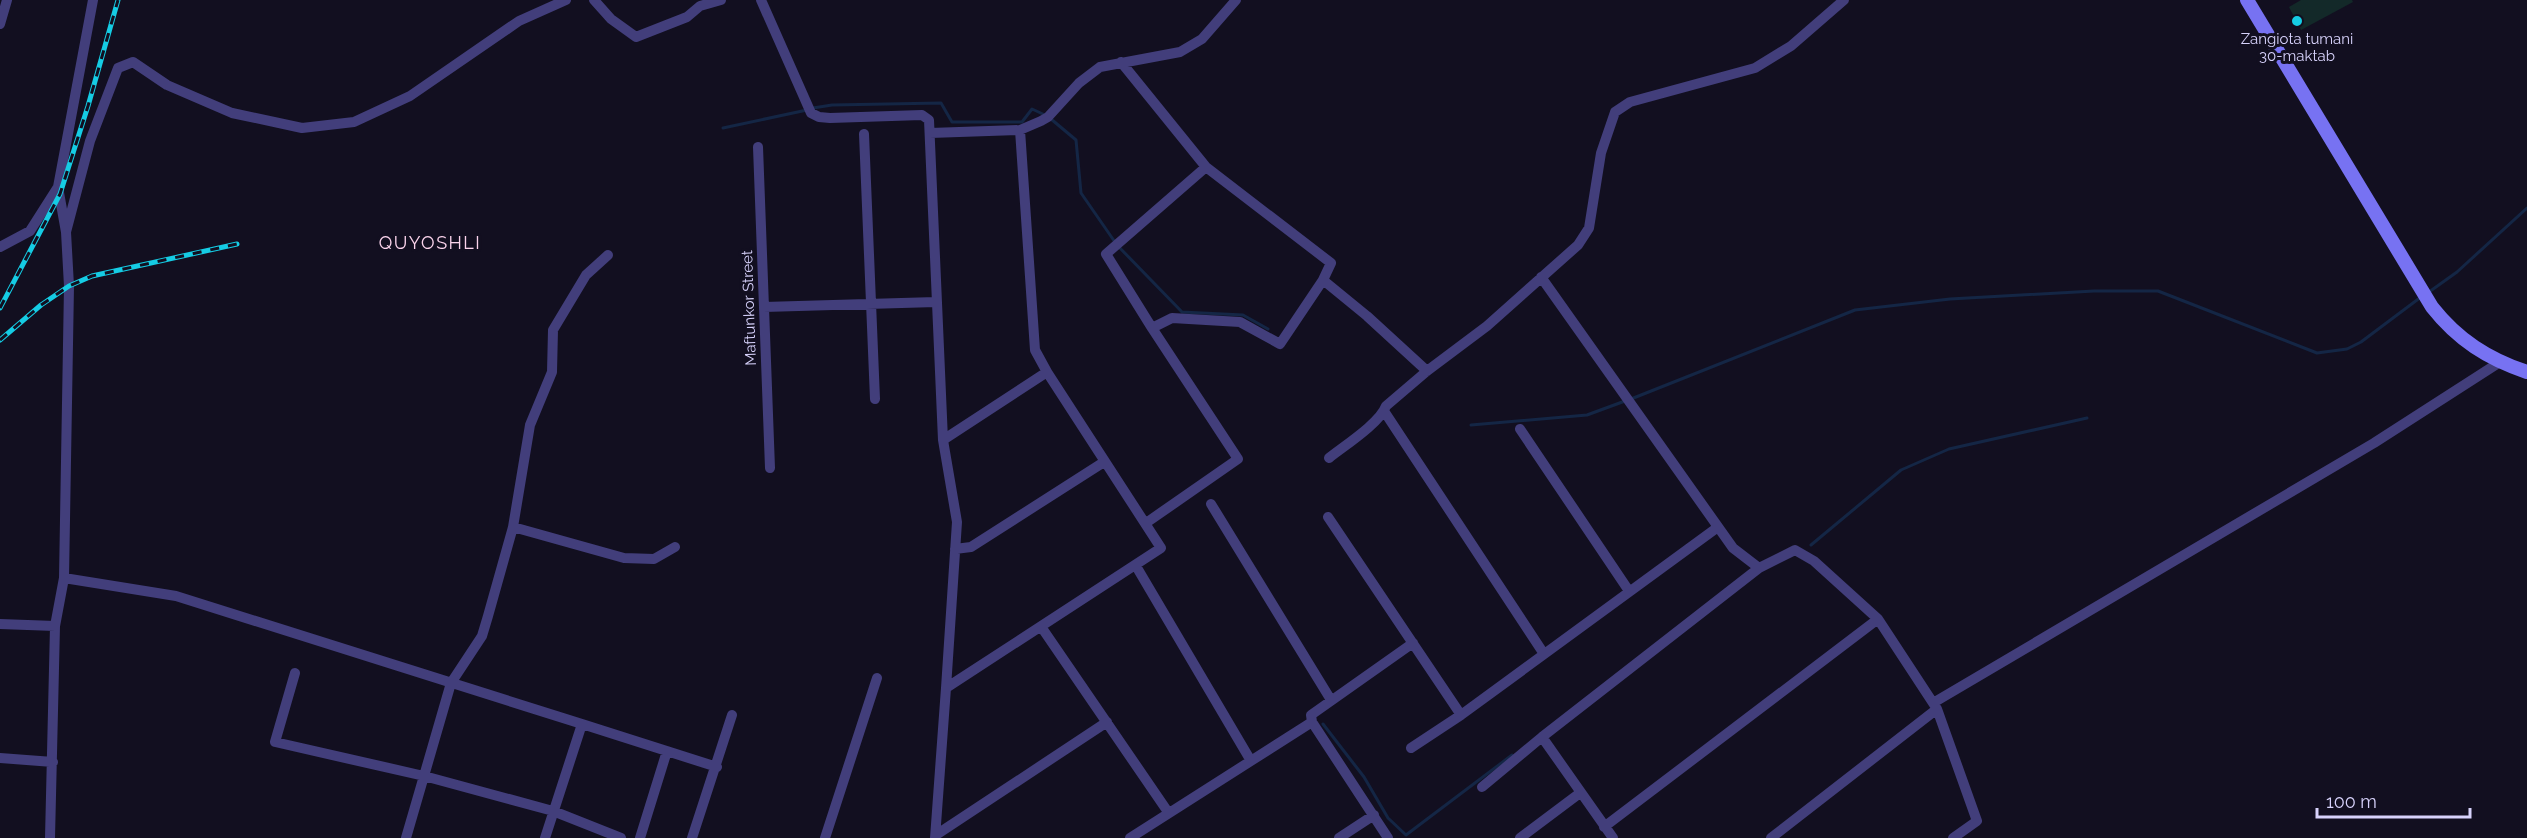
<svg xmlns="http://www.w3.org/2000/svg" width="2527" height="838" viewBox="0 0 2527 838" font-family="Raleway,sans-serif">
	<rect width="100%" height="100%" fill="#120f20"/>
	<!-- green -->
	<path fill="#132929" d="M2301 0H2352L2353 2 2301 30 2289 7Z"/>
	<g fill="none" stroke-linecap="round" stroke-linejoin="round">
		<!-- stream -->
		<path stroke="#142645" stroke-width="3" d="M813 108 832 105 941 103 952 122H1022L1032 109 1045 115
			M1051 119 1076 140 1081 193 1117 245 1182 312 1243 315 1268 329
			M723 128 807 110
			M2429 292 2457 272 2527 208
			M1631 399 1855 310 1950 299 2094 291H2158L2317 353 2347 349 2361 342 2421 297
			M1471 425 1587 415 1625 401
			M1811 545 1901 470 1949 449 2087 418
			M1323 724 1364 777 1388 818 1406 835 1512 755"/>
		<!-- street -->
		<path stroke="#423e7b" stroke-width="10" d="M594 0 611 19 636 37 687 17 700 6 721 0
			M761 0 811 113 819 117 830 118 922 115 929 120 943 440
			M0 24 7 0
			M1121 62 1206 167
			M1020 130 1035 350 1047 372
			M930 133 1020 130 1041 121 1048 117 1079 83 1100 67 1180 52 1202 39 1236 0
			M864 134 875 399
			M758 147 770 468
			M66 232 90 141 118 68 133 62 167 85 232 113 302 128 354 122 410 96 519 21 566 0
			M0 247 30 231 58 187 93 0
			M1541 277 1733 548 1759 568 1795 550 1814 561 1878 619 1937 709 1977 821 1953 838
			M764 307 936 302
			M1152 328 1172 318 1240 322 1280 344 1323 280 1367 316 1427 371
			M1384 411 1544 654
			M1520 429 1629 591
			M1329 458C1344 446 1380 423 1386 406L1427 371 1487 326 1578 245 1589 228 1601 153 1615 112 1630 102 1755 68 1791 46 1844 0
			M1211 504 1331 700
			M1328 517 1461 715
			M1146 523 1238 459 1152 328 1106 254 1206 167 1331 263 1323 280
			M513 527 624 558 654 559 675 547
			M955 549 971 547 1104 462
			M1136 566 1251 761
			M64 578 176 596 582 724
			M0 624 55 626
			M1042 628 1168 812
			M295 673 275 742 424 776 553 811 621 838
			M1933 703 2374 443 2500 362
			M1312 722 1388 838
			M1542 737 1613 838
			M1411 748 1461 715 1718 527
			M0 758 53 762
			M1482 787 1542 737 1759 568
			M1604 827 1878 619
			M936 835 1107 722
			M50 838 55 626 64 578 69 286 66 232 58 187
			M406 838 451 683 482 636 488 616 513 527 530 425 552 372 553 330 586 275 608 255
			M545 838 582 724 717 767
			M640 838 667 751
			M692 838 732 715
			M825 838 877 678
			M935 838 946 688 1161 548 1047 372 943 440 957 522 946 688
			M1130 838 1312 722 1311 715 1413 643
			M1339 838 1374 815
			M1520 838 1580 793
			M1771 838 1937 709"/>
		<!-- secondary -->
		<path stroke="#7772f2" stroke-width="14" d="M2247 0 2432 307C2458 340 2488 359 2527 372"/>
		<!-- rail casing -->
		<g stroke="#15cce4" stroke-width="5">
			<path id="rail" d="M0 308 60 194 88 106 118 0
				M0 340 41 305 69 286 92 276 237 244"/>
		</g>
		<!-- rail -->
		<use href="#rail" stroke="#120f20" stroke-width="3" stroke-dasharray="9" stroke-linecap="butt"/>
	</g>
	<!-- markers -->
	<circle fill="#15cce4" stroke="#120f20" stroke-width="2" cx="2297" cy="21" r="6"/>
	<g text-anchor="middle" stroke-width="6" stroke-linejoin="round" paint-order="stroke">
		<!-- poi labels -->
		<g font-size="15" fill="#d7d2fb" stroke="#120f20">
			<text x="2297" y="44">Zangiota tumani<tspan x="2297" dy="17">30-maktab</tspan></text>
		</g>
		<!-- street labels -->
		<g font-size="15" fill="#d7d2fb" stroke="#120f20">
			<text transform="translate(749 308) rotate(-92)" y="5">Maftunkor Street</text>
		</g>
		<!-- quarter labels -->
		<g font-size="18" letter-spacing="1.5" fill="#fbd4ec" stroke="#120f20">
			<text x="430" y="249">QUYOSHLI</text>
		</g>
	</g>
	<!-- scale -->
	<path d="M2317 808v9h153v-9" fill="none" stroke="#d7d2fb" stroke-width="3"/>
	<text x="2326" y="808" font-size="18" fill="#d7d2fb" stroke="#120f20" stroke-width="4.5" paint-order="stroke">100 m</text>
</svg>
